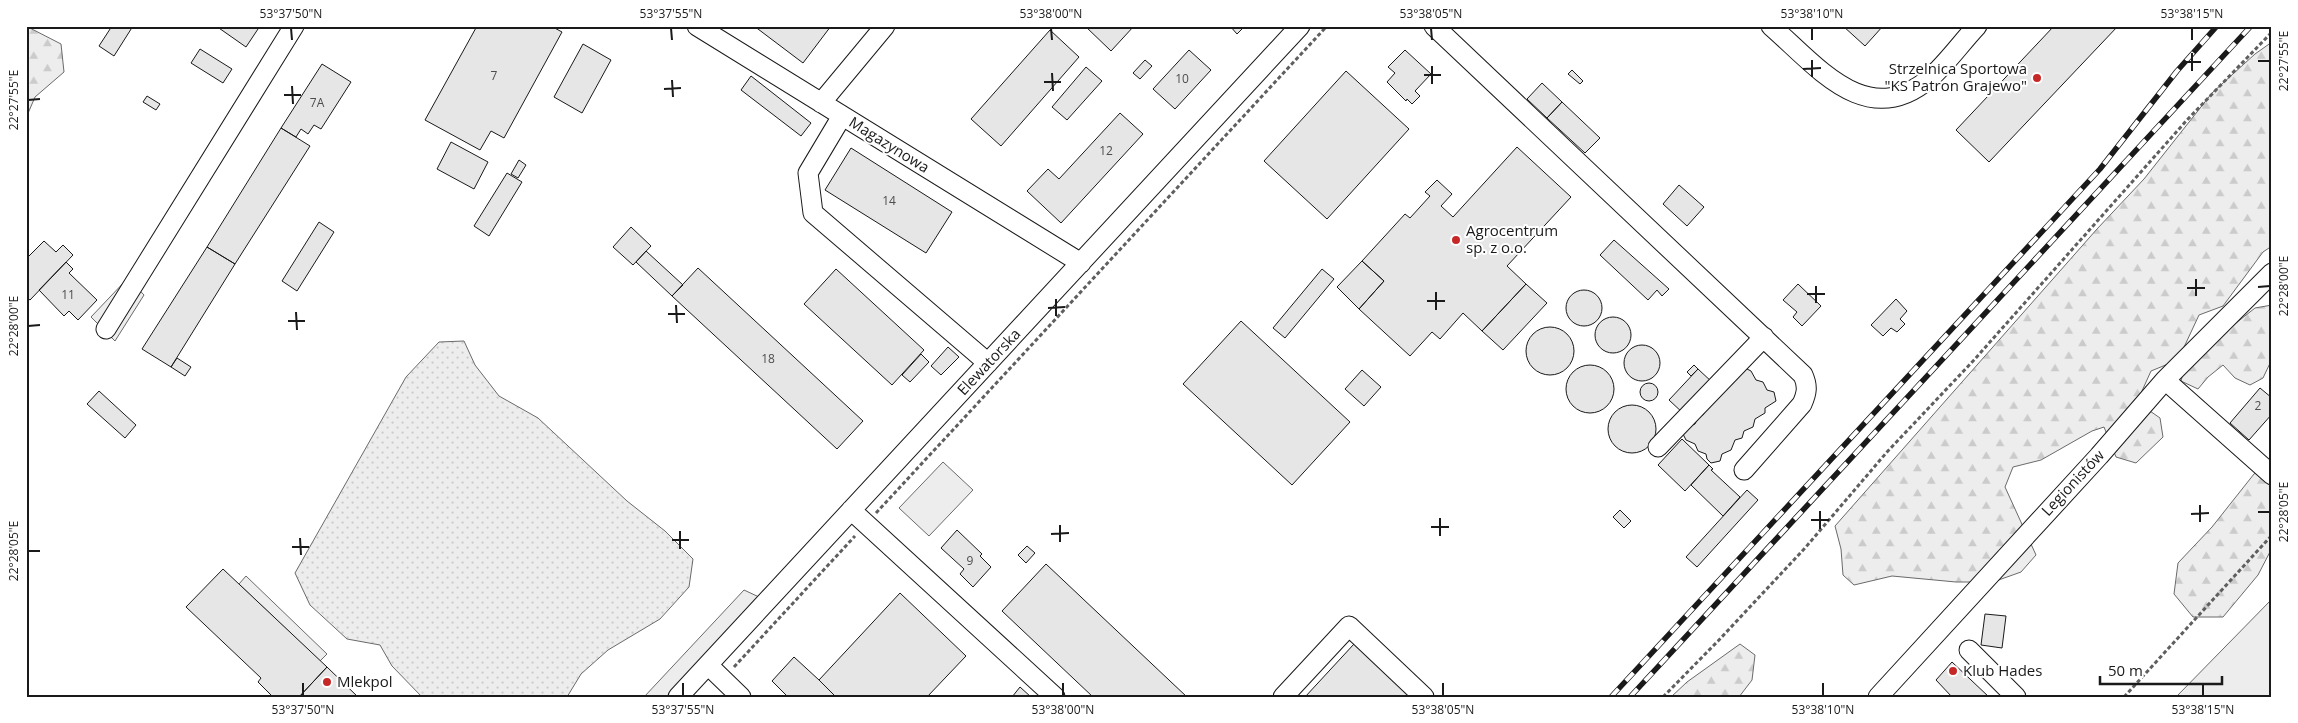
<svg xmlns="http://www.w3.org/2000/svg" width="2298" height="723" viewBox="0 0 2298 723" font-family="'Open Sans',sans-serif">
	<defs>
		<pattern id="grass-dots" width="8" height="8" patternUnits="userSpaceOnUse" patternTransform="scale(1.25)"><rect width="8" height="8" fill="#ededed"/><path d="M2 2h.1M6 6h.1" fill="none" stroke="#cbcbcb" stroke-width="1.8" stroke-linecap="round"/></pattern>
		<pattern id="forest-firs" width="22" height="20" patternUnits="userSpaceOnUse" patternTransform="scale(1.25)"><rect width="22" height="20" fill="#ededed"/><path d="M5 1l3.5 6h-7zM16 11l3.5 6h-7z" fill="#cbcbcb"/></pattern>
	</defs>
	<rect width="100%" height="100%" fill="#fff"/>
	<!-- grass -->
	<path fill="url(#grass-dots)" stroke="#6a6a6a" d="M464 341 475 365 499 396 538 418 627 501 665 531 693 559 689 587 660 619 608 650 581 674 567 697H422L392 666 380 645 347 639 310 605 295 573 406 377 439 342Z"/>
	<!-- forest -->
	<path fill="url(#forest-firs)" stroke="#6a6a6a" d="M26 26 61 44 64 72 35 97 26 118Z
		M2272 42V246L2263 252 2223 306 2199 315 2178 360 2151 371 2137 402 2160 418 2163 437 2136 463 2116 457 2104 427 2092 431 2041 460 2013 467 2005 487 2036 555 2021 572 1993 582H1956L1892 576 1854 585 1843 575 1841 549 1835 526 2097 229 2144 179 2212 93 2255 54Z
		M2272 305V359L2263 378 2250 385 2235 378 2223 365 2208 377 2198 389 2181 381 2183 373 2212 342 2255 308Z
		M2272 460V548L2258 575 2223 617H2193L2174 594 2178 563 2212 527 2254 474Z
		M1740 644 1755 655 1752 680 1739 697H1671L1687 682Z"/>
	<!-- built -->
	<path fill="#ededed" stroke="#6a6a6a" d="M128 278 144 295 115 341 91 317Z
		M943 462 973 490 929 536 899 508Z
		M246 576 327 654 320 661 239 584Z
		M744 590 759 597 666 697H644Z
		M2272 599V697H2176Z"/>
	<!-- building -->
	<path fill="#e6e6e6" stroke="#1a1a1a" d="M112 26H133L114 56 99 46Z
		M216 26H260L246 47Z
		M477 26H551L562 32 504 138 491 131 480 150 425 120Z
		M754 26H831L803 63Z
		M1085 26H1134L1111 51Z
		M1230 26H1245L1237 34Z
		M1843 26H1883L1865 46Z
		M2054 26H2118L1989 162 1956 130Z
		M1050 30 1079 57 1001 146 971 119Z
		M583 44 611 60 582 113 554 97Z
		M200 49 232 69 223 83 191 63Z
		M1189 50 1211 70 1175 109 1153 89Z
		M1405 50 1431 74 1415 91 1420 96 1412 104 1407 99 1406 101 1387 82 1395 73 1388 67Z
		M1145 60 1152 66 1140 79 1133 73Z
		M322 64 351 82 321 129 314 125 308 134 301 129 296 137 281 128Z
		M1086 67 1102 81 1067 120 1052 107Z
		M1572 70 1583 81 1580 84 1568 74Z
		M1346 71 1409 129 1327 219 1264 161Z
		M751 76 811 123 801 136 741 90Z
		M1542 83 1562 102 1547 118 1527 99Z
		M147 96 160 104 156 110 143 102Z
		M1562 102 1600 138 1585 153 1547 118Z
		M1120 113 1143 134 1061 223 1027 191 1048 169 1059 179Z
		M281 128 310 146 235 264 207 247Z
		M451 142 488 162 474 189 437 169Z
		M1517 147 1571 197 1507 266 1526 284 1482 331 1463 313 1440 339 1432 332 1410 356 1359 309 1384 281 1362 261 1405 214 1410 218 1430 196 1425 192 1437 180 1452 194 1441 206 1453 217Z
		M851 148 952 212 926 253 825 190Z
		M519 160 526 165 518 178 511 174Z
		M507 173 522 182 489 236 474 226Z
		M1679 185 1704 207 1687 226 1663 204Z
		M319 222 334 232 297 291 282 281Z
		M631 227 651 246 633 265 613 247Z
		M1614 240 1669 289 1662 296 1657 290 1648 300 1600 255Z
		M44 241 56 252 63 245 73 255 30 300 26 297V259Z
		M207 247 235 264 171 367 142 349Z
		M646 251 683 285 672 296 636 262Z
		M1362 261 1384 281 1359 309 1337 287Z
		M66 262 73 269 69 273 97 300 78 320 69 311 64 316 39 290Z
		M698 268 863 421 837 449 672 296Z
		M836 269 924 350 892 385 804 304Z
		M1322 269 1334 279 1285 338 1273 328Z
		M1526 284 1547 303 1503 350 1482 331Z
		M1798 284 1821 306 1802 326 1793 317 1797 312 1783 300Z
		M1566 308a18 18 0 1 1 36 0a18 18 0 1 1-36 0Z
		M1896 299 1907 311 1900 319 1905 324 1897 332 1891 328 1883 336 1871 325Z
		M1595 335a18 18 0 1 1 36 0a18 18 0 1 1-36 0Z
		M1241 321 1350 422 1292 485 1183 384Z
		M1526 351a24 24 0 1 1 48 0a24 24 0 1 1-48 0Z
		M1624 363a18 18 0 1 1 36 0a18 18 0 1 1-36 0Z
		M948 347 959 357 941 375 931 366Z
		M921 354 929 362 910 382 902 375Z
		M177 358 191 367 185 376 171 367Z
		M1566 389a24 24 0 1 1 48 0a24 24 0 1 1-48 0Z
		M1694 365 1698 369 1691 376 1687 372Z
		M1745 368 1751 371 1756 380 1763 382 1767 390 1774 392 1776 401 1765 408V413L1755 419 1753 427 1744 431 1742 438 1735 440 1731 450 1722 454 1720 461 1711 463 1707 459 1706 454 1698 451 1695 444 1686 440 1683 434 1688 427 1695 424 1699 415H1703L1705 411 1716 401V399Z
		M1698 369 1713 383 1684 414 1669 400Z
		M1362 370 1381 387 1364 406 1345 389Z
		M1640 392a9 9 0 1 1 18 0a9 9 0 1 1-18 0Z
		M2260 388 2272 398V414L2249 440 2230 423Z
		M99 391 136 425 125 438 87 404Z
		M1608 429a24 24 0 1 1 48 0a24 24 0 1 1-48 0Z
		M1682 439 1709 465 1685 491 1658 465Z
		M1709 465 1713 469 1711 470 1740 497 1723 516 1691 485Z
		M1747 490 1758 500 1697 567 1686 557Z
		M1620 510 1631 521 1624 528 1613 517Z
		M957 530 982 554 980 556 991 567 973 587 960 574 964 569 941 548Z
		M1027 546 1035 553 1026 563 1018 555Z
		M1046 564 1187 697H1093L1002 611Z
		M223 569 327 667 299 697H273L258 682 261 678 186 607Z
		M900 593 966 656 927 697H836L819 680Z
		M1985 614 2006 616 2002 648 1981 645Z
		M1354 644 1410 697H1305Z
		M794 657 819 680 836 697H788L772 681Z
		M1952 662 1989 697H1952L1936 680Z
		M327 667 358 697H299Z
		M1020 687 1031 697H1012Z"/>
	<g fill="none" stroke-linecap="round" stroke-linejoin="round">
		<!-- minor casing -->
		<g stroke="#1a1a1a" stroke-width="21">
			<path id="minor" d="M697 26 1081 263
				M1434 26 1803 375C1808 386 1807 393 1802 404L1744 470
				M1771 26C1817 66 1867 132 1930 78 1947 63 1961 43 1977 26
				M821 103 885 26
				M842 116 808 173 813 213 988 363
				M106 329 294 26
				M2165 380 2272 475
				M1658 447 1764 337
				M851 510 1055 697
				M1969 650 2016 697
				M708 665 741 697
				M678 697 1300 26
				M1283 697 1349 626 1424 697
				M1878 697 2099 456 2165 380 2272 273"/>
		</g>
		<!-- path -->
		<path stroke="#5f5f5f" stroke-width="3" stroke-dasharray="4 2.5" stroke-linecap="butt" d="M876 513 1327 26
			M734 667 855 536
			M1663 697 1718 641 1805 548 1887 452 1974 360 2187 120 2272 32
			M2124 697 2272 535"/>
		<!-- minor -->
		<use href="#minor" stroke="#fff" stroke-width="19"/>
		<!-- rail casing -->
		<g stroke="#1a1a1a" stroke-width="5.5">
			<path id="rail" d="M1611 697 2100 169 2177 71 2217 26
				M1630 697 2251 26"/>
		</g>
		<!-- rail -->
		<use href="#rail" stroke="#fff" stroke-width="4" stroke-dasharray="11" stroke-linecap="butt"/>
	</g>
	<!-- ticks -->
	<path fill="none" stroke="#1a1a1a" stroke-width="2" d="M291 28 292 40M671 28 672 40M1051 28 1052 40M1431 28 1432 40M1812 28V40M2192 28V40M2192 53V71M1812 60V77M2258 61H2270M2183 62H2201M1432 66V84M1803 69 1821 68M1052 73 1053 91M1424 75H1441M672 80 673 97M1044 82H1061M292 86 293 104M664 89 681 88M284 95H301M28 100 40 99M2196 279V296M1816 286V303M2258 287 2270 286M2187 288H2205M1436 292V310M1807 294H1825M1056 299V316M1427 301H1445M676 305 677 323M1048 308 1065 307M296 312 297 330M668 314H685M288 321H305M28 326 40 325M2200 505V522M1820 511V529M2258 512H2270M2191 514 2209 513M1440 518V536M1811 520H1829M1060 525V542M1431 527H1449M680 531V549M1051 534 1069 533M300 538 301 555M672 540H689M292 547H309M28 551H40M303 683V696M683 683V696M1063 683V696M1443 683V696M1823 683V696M2203 683V696"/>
	<!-- markers -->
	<g fill="#c62828" stroke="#fff" stroke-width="2">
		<circle cx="2037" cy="78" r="5"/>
		<circle cx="1456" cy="240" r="5"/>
		<circle cx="1953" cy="671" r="5"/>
		<circle cx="327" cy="682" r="5"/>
	</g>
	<g text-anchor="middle" stroke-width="4" stroke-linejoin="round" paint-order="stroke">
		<!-- number labels -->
		<g font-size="12" fill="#4d4d4d">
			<text x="494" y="80">7</text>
			<text x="1182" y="83">10</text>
			<text x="317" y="107">7A</text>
			<text x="1106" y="155">12</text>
			<text x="889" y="205">14</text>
			<text x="68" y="299">11</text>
			<text x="768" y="363">18</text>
			<text x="2258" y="410">2</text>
			<text x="970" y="565">9</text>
		</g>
		<!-- poi labels -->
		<g font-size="15" fill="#1a1a1a" stroke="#fff" text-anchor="start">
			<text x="2027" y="74" text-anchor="end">Strzelnica Sportowa<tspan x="2027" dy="17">"KS Patron Grajewo"</tspan></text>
			<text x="1466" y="236">Agrocentrum<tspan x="1466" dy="17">sp. z o.o.</tspan></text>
			<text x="1963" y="676">Klub Hades</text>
			<text x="337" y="687">Mlekpol</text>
		</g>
		<!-- street labels -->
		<g font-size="15" fill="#1a1a1a" stroke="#fff">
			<text transform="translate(889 145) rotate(32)" y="5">Magazynowa</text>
			<text transform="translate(989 362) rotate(-47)" y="5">Elewatorska</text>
			<text transform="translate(2073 483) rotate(-47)" y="5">Legionistów</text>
		</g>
	</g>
	<!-- border -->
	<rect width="2298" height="723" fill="none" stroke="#ffffff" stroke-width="55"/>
	<!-- scale -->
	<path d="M2100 676v8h122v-8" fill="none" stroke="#1a1a1a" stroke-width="2.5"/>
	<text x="2108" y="676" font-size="15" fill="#1a1a1a" stroke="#ffffff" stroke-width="4" paint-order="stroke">50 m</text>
	<rect x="28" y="28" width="2242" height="668" fill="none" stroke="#1a1a1a" stroke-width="2"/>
	<g font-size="12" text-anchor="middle" fill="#1a1a1a">
		<text x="291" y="18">53°37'50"N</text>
		<text x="671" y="18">53°37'55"N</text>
		<text x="1051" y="18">53°38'00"N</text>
		<text x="1431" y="18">53°38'05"N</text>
		<text x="1812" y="18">53°38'10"N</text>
		<text x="2192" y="18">53°38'15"N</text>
		<text transform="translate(2284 61) rotate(-90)" y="4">22°27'55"E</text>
		<text transform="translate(14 100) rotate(-90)" y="4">22°27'55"E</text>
		<text transform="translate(2284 286) rotate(-90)" y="4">22°28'00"E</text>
		<text transform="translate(14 326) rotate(-90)" y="4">22°28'00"E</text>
		<text transform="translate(2284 512) rotate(-90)" y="4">22°28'05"E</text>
		<text transform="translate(14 551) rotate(-90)" y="4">22°28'05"E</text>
		<text x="303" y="714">53°37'50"N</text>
		<text x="683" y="714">53°37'55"N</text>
		<text x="1063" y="714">53°38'00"N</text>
		<text x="1443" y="714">53°38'05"N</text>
		<text x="1823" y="714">53°38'10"N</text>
		<text x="2203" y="714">53°38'15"N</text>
	</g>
</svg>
